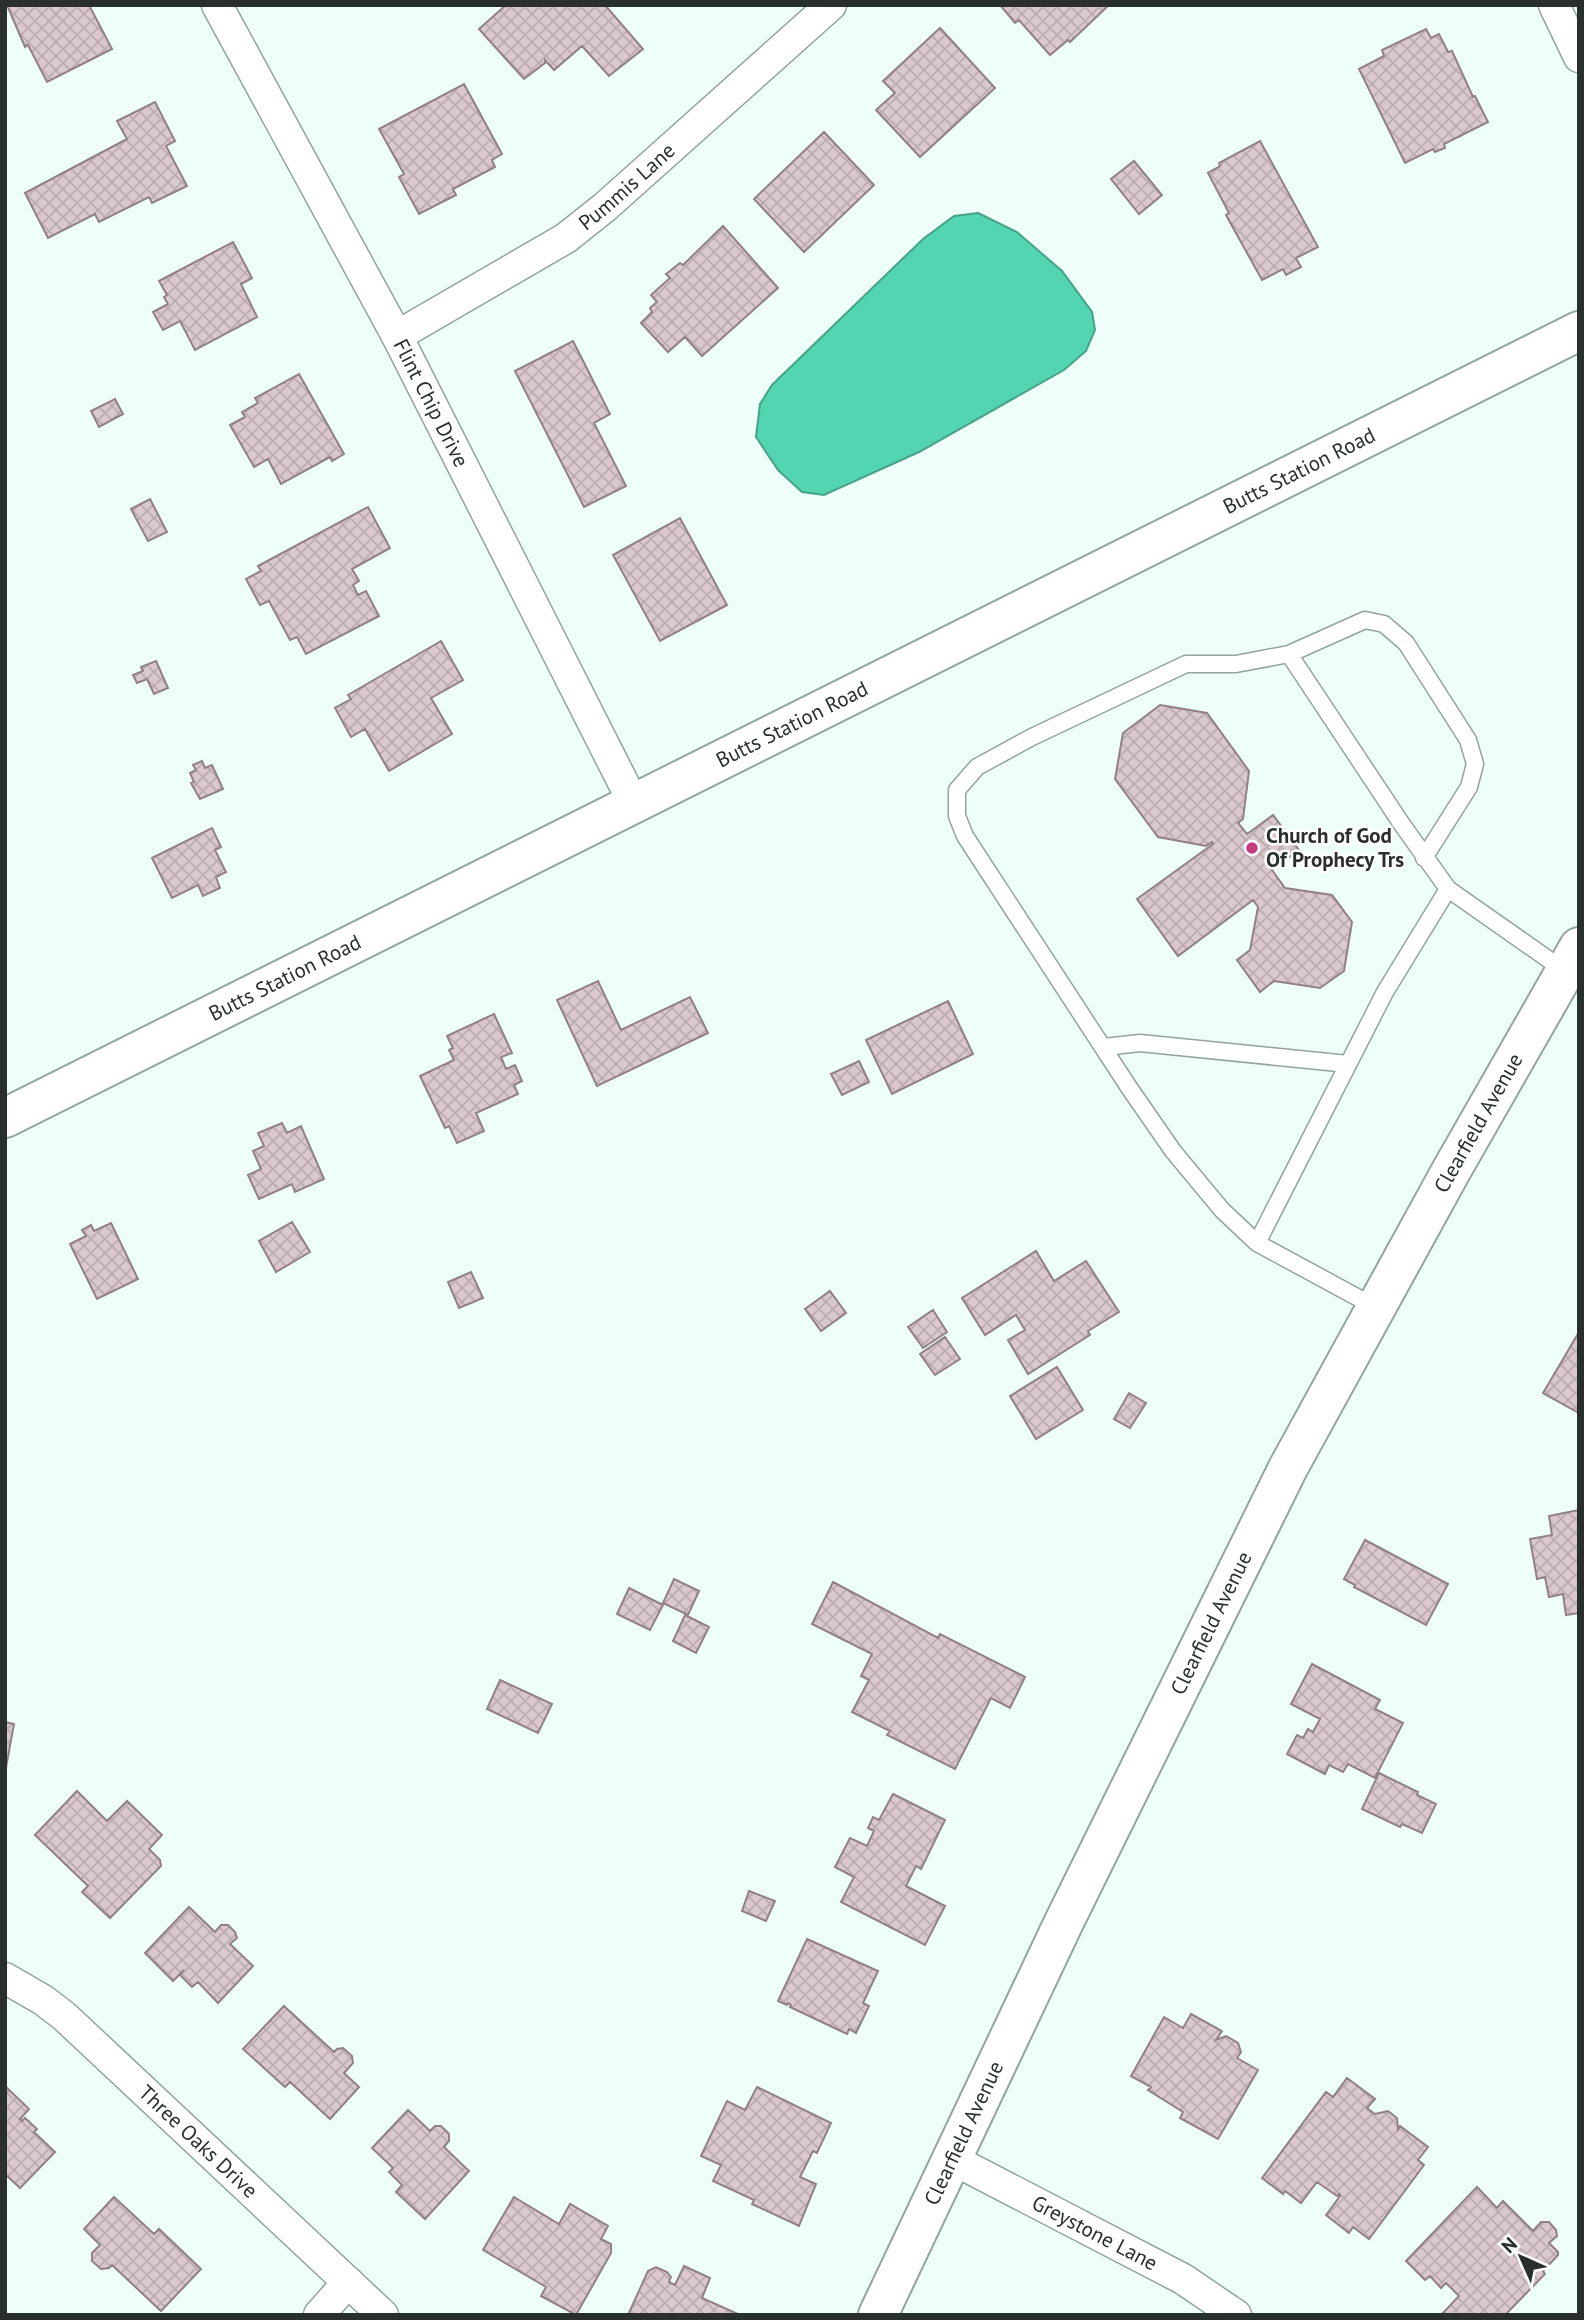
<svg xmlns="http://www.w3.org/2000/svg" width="1584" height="2320" viewBox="0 0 1584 2320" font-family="'PT Sans',sans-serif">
	<defs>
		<pattern id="building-cross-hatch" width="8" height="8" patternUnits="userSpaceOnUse" patternTransform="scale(1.75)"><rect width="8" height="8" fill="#dac8ce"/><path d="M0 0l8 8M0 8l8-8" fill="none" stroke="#bbacb1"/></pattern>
	</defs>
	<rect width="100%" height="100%" fill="#eefef8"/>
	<!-- water -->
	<path fill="#53d5b1" stroke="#46a389" stroke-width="2" d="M978 213 1017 232 1062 271 1092 312 1095 330 1086 351 1064 370 919 452 824 495 802 492 778 470 756 437 760 404 772 385 923 239 954 216Z"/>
	<!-- building -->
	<path fill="url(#building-cross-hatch)" stroke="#918086" stroke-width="2" d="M7 5H89L112 49 47 82 28 45 25 47Z
		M506 5H605L643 49 609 76 582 46 554 70 545 60V63L524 79 479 29Z
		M1000 5H1109L1070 42 1068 40 1050 55 1019 20 1015 23Z
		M940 28 995 88 920 157 876 110 895 93 883 81Z
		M1426 29 1431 38 1439 34 1448 52 1452 51 1473 97 1475 96 1488 122 1444 144 1445 148 1435 152 1433 149 1405 163 1359 69 1384 56 1382 50Z
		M464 84 502 154 492 160 495 167 453 189 456 195 419 214 399 177 404 174 379 129Z
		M155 102 175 141 166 146 187 186 152 203 149 197 99 222 95 214 48 238 25 193 127 139 117 121Z
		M824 132 874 185 804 252 754 199Z
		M1260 141 1318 247 1296 258 1301 267 1286 275 1283 269 1262 280 1226 215 1229 213 1208 173 1220 166 1219 163Z
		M1134 161 1162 195 1139 214 1111 179Z
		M723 226 778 288 702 356 685 337 668 352 641 323 652 312 650 308 657 302 651 295 670 278 666 274 680 263 683 265Z
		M233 242 252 278 241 284 257 317 195 350 180 321 163 330 153 312 168 304 164 297 167 295 159 281Z
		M573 341 610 414 594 423 626 486 584 507 515 371Z
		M299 374 344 454 332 461 330 457 281 484 268 459 254 467 230 425 245 417 242 412 258 403 255 398Z
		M115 399 123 414 99 427 91 411Z
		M150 499 167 532 148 541 131 509Z
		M368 507 390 548 352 569 359 581 353 585 358 595 366 591 379 616 306 654 297 637 290 640 269 601 260 605 246 579 261 571 258 566Z
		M680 518 727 605 660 641 613 555Z
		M441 641 463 680 431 698 452 734 389 771 365 729 351 737 335 708 351 699 348 695Z
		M156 661 168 688 154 694 147 679 137 683 133 675 143 671 141 667Z
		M1160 705 1207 713 1249 771 1243 819 1238 823 1247 834 1273 815 1299 850 1272 870 1285 888 1332 895 1352 922 1344 971 1320 988 1274 981 1260 992 1237 960 1250 950 1258 907 1253 900 1178 956 1137 899 1213 844 1212 842 1206 846 1158 837 1115 779 1123 733Z
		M202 761 205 768 212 765 223 789 200 799 191 783 194 782 190 773 196 770 193 765Z
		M212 828 221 847 215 850 226 872 216 877 220 888 203 896 198 885 172 898 152 858Z
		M598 981 621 1030 690 997 708 1033 597 1086 557 1000Z
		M948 1001 973 1054 892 1094 866 1040Z
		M494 1014 512 1053 501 1057 506 1069 515 1065 522 1081 514 1085 518 1094 476 1113 484 1131 457 1143 449 1126 445 1128 420 1076 454 1060 449 1050 453 1048 447 1036Z
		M859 1061 869 1082 842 1095 831 1074Z
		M282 1123 287 1133 301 1126 324 1179 295 1192 292 1184 259 1199 248 1175 261 1169 253 1151 264 1146 258 1133Z
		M292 1222 310 1252 276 1272 259 1241Z
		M111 1223 138 1279 97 1299 70 1244 86 1236 82 1230 91 1225 94 1231Z
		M1036 1251 1054 1281 1086 1261 1119 1312 1088 1331 1090 1335 1028 1374 1008 1340 1025 1330 1016 1315 985 1335 962 1298Z
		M471 1272 483 1298 459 1308 448 1282Z
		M830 1291 846 1313 821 1331 805 1309Z
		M933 1310 947 1332 923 1348 908 1327Z
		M1579 1332V1413L1543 1393Z
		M945 1337 960 1359 935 1375 920 1354Z
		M1057 1367 1083 1410 1036 1439 1010 1396Z
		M1129 1393 1146 1403 1130 1428 1114 1419Z
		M1579 1510V1613L1566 1615 1563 1594 1549 1597 1545 1577 1537 1579 1530 1539 1552 1535 1549 1516Z
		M1365 1540 1448 1584 1426 1625 1354 1587 1355 1585 1344 1579Z
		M674 1579 699 1591 688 1615 663 1603Z
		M833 1582 938 1638 940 1634 1025 1677 1010 1708 991 1698 955 1769 887 1735 890 1731 852 1712 869 1680 861 1676 872 1654 812 1624Z
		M629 1588 663 1605 650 1630 617 1614Z
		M685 1615 709 1627 696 1653 673 1641Z
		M1312 1664 1380 1700 1375 1709 1403 1723 1375 1778 1348 1764 1343 1772 1329 1765 1325 1774 1287 1754 1297 1735 1303 1738 1308 1729 1313 1732 1320 1719 1291 1704Z
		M500 1680 552 1704 538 1733 487 1709Z
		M5 1722 14 1724 5 1773Z
		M1379 1773 1418 1792 1417 1795 1436 1804 1422 1833 1402 1824 1400 1827 1362 1809Z
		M77 1791 107 1821 127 1801 162 1835 149 1849 160 1860 161 1866 110 1918 82 1892 88 1886 35 1835Z
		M893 1794 945 1820 921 1869 916 1866 906 1886 945 1906 925 1945 841 1902 854 1877 835 1867 850 1838 867 1846 874 1831 868 1828 873 1817 879 1820Z
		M749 1891 775 1901 766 1921 742 1911Z
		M189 1907 215 1932 221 1925H228L235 1932 237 1938 230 1944 253 1966 218 2003 198 1982 192 1987 180 1975 184 1970 173 1981 145 1953Z
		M807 1939 878 1971 863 2003 869 2006 856 2033 849 2029 847 2034 790 2007 791 2005 788 2003 787 2005 778 2001Z
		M284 2006 334 2052 337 2049 343 2048 352 2056 353 2063 344 2073 359 2087 330 2119 290 2082 285 2087 243 2049Z
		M1191 2014 1222 2031 1216 2040 1226 2036 1238 2043 1241 2052 1237 2058 1258 2070 1218 2139 1180 2118 1183 2112 1148 2090 1151 2087 1131 2076 1164 2017 1183 2028Z
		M1347 2078 1375 2099 1367 2108 1375 2114 1388 2111 1397 2118 1398 2129 1400 2126 1428 2147 1418 2160 1424 2165 1369 2239 1353 2227 1349 2233 1326 2215 1340 2196 1339 2194 1337 2196 1317 2182 1301 2203 1285 2191 1283 2194 1262 2178 1326 2092 1333 2097Z
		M5 2086 29 2109 20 2119 22 2121 25 2118 37 2129 34 2132 55 2152 20 2188 5 2174Z
		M757 2087 831 2123 817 2153 813 2151 800 2177 816 2184 799 2226 752 2204 754 2200 713 2181 721 2165 701 2156 727 2101 745 2110Z
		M408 2110 430 2131 435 2126H441L449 2134V2141L444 2147 469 2171 425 2219 396 2192 402 2185 389 2172 393 2168 372 2148Z
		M1477 2187 1497 2208 1503 2201 1533 2231 1541 2222H1549L1556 2230 1557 2236 1549 2243 1558 2252V2255L1543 2271 1545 2274 1505 2315H1441L1459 2296 1446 2283 1441 2288 1430 2276 1425 2280 1406 2261Z
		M114 2197 154 2234 159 2229 201 2269 161 2311 112 2265 109 2268 101 2269 92 2261V2253L100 2245 84 2229Z
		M514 2197 559 2224 570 2204 608 2226 601 2239 611 2244V2253L576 2315 541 2296 546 2287 483 2250Z
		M684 2266 710 2278 702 2298 740 2315H628L648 2271 656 2267 667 2272 671 2277 669 2282 675 2285Z"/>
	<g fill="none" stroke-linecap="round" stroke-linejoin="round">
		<!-- service casing -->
		<g stroke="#92a49e" stroke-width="19">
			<path id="service" d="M1289 654 1401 823 1448 889 1565 971
				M1104 1047 1140 1043 1348 1064
				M1257 1243 1385 992 1448 889
				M1377 1308 1257 1243 1222 1210 1173 1151 1130 1089 965 836 957 816V790L977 767 1032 737 1186 664H1236L1289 654 1365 620 1384 624 1406 643 1468 740 1475 764 1469 787 1424 858"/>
		</g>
		<!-- minor casing -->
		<g stroke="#92a49e" stroke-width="33">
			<g id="minor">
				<path id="s1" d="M217 5 397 336 634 804"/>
				<path d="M1554 5 1579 57"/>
				<path id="s2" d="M397 336 566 238 605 207 831 5"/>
				<path id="s3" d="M5 1978 43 2000 64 2016 383 2315"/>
				<path id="s4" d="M950 2158 1183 2279 1236 2315"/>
				<path d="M319 2315 348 2282"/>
			</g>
		</g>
		<!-- tertiary casing -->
		<g stroke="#92a49e" stroke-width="42">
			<g id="tertiary">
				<path id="s5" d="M878 2315 1063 1924 1288 1468 1451 1171 1579 947"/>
			</g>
		</g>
		<!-- secondary casing -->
		<g stroke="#92a49e" stroke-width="42">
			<g id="secondary">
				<path id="s6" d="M5 1118 1579 331"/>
			</g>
		</g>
		<!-- service -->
		<use href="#service" stroke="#fff" stroke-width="16"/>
		<!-- minor -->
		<use href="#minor" stroke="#fff" stroke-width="30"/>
		<!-- tertiary -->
		<use href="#tertiary" stroke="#fff" stroke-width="38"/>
		<!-- secondary -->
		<use href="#secondary" stroke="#fff" stroke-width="38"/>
	</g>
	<!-- markers -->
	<circle fill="#c23c7f" stroke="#fff" stroke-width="2.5" cx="1252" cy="848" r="7"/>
	<g text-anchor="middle" stroke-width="5" stroke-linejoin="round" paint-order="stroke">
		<!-- street labels -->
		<g font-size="21" fill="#282f2c" stroke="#fff">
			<text dy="7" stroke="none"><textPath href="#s2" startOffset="275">Pummis Lane</textPath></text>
			<text dy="7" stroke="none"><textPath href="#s1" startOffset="452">Flint Chip Drive</textPath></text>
			<text dy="7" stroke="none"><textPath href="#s6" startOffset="1447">Butts Station Road</textPath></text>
			<text dy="7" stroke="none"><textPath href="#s6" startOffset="880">Butts Station Road</textPath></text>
			<text dy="7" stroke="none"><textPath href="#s6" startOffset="313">Butts Station Road</textPath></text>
			<text dy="7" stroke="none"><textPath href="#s5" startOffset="1335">Clearfield Avenue</textPath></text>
			<text dy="7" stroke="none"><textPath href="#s5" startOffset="768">Clearfield Avenue</textPath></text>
			<text dy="7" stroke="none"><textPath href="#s5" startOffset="201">Clearfield Avenue</textPath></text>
			<text dy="7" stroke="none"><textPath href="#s3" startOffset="254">Three Oaks Drive</textPath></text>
			<text dy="7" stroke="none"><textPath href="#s4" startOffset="163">Greystone Lane</textPath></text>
		</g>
		<!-- poi labels -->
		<g font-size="21" font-weight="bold" fill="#282f2c" stroke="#fff" text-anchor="start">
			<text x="1266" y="843">Church of God<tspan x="1266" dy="24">Of Prophecy Trs</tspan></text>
		</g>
	</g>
	<!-- border -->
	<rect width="1584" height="2320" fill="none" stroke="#282f2c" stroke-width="14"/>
	<!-- north arrow -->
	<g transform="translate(1521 2257) rotate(315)" stroke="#ffffff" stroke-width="5" paint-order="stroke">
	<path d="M0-5L12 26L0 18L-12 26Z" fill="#282f2c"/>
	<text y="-10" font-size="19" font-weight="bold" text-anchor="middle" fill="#282f2c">N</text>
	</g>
</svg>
